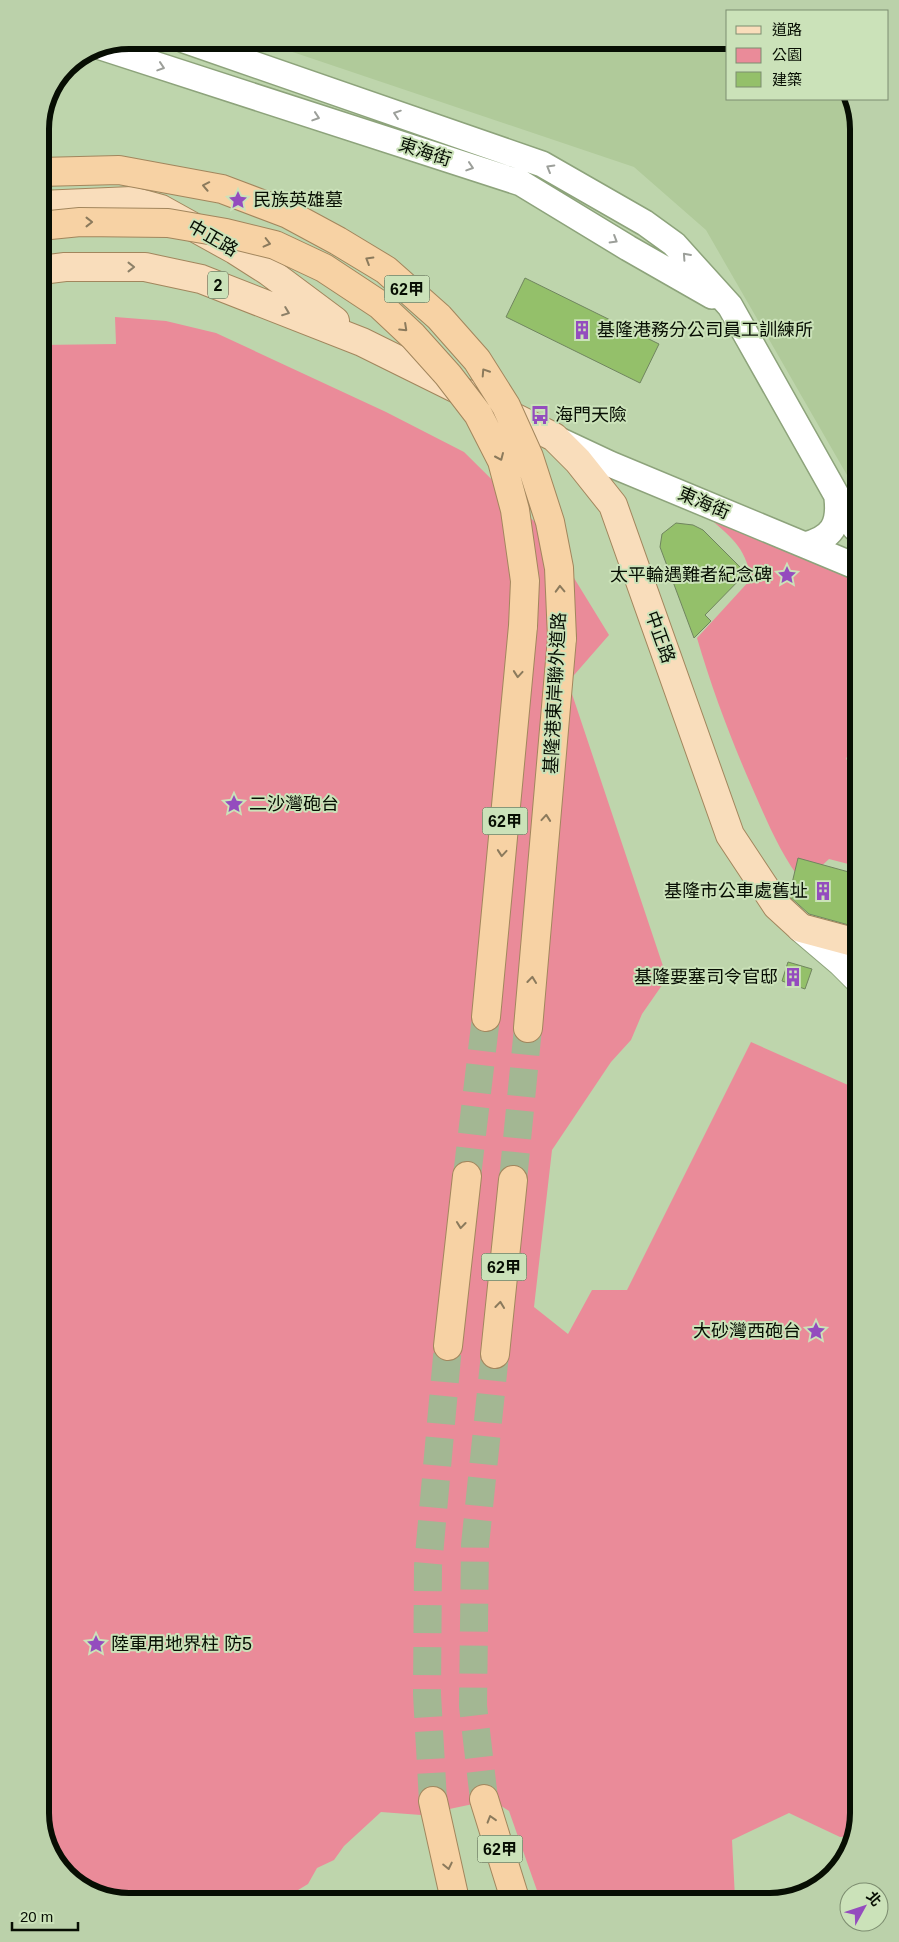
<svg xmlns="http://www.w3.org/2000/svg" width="899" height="1942" viewBox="0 0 899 1942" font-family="Arial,'Noto Sans TC',sans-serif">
	<rect width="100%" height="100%" fill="#bed5ac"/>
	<!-- built -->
	<path fill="#b0ca9a" d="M257 40H728V99H853L855 489 706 230 634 167Z"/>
	<!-- green -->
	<path fill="#ea8b99" d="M115 317 166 321 216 333 386 412 464 452 547 534 609 635 568 682 667 978 642 1014 631 1040 611 1062 552 1150 534 1307 568 1334 592 1290H627L751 1042 857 1089 859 1813 852 1836 840 1837 789 1813 732 1840 735 1898 540 1899 509 1811 492 1800 421 1815 381 1812 344 1846 334 1860 317 1868 308 1884 280 1901 123 1902 75 1884 45 1842 41 345 116 344Z
		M706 515 856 573V736L846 759 856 767V866L829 859 803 883C780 854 766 819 751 785 730 737 712 689 697 638L751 579C745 545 730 537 706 515Z"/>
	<!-- building -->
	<path fill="#94c06a" stroke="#70855f" d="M525 278 659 344 640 383 506 317Z
		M676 523 693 525 703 530 746 573 705 615 711 621 694 638 660 547 662 534Z
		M798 858 856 874V927L809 914 789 896Z
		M788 962 812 969 805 989 782 981Z"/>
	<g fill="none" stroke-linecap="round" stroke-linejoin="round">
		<!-- trunk-tunnel -->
		<path stroke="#a3b793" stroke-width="28" stroke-dasharray="28 14" stroke-linecap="butt" d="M467 1176 486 1017
			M513 1180 528 1028
			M484 1799 473 1706 475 1545 495 1354
			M433 1801 427 1694 428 1566 448 1346"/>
		<!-- minor casing -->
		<g stroke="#8da37b" stroke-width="28">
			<path id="minor" d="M184 40 542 164 645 223 674 244 730 306 855 528
				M98 46 521 183 628 248 712 296
				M561 441 610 464 855 566
				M805 545C832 538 840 525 837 498"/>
		</g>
		<!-- tertiary casing -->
		<g stroke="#8da37b" stroke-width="30">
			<path id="tertiary" d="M801 928 841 962 857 978"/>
		</g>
		<!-- primary casing -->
		<g stroke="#a2865d" stroke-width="30">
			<path id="primary" d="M40 205 132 201 161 209 235 250 268 271 335 321
				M41 270 65 267H145L201 279 362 342 554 437 578 461 613 505 730 835 777 906 801 928 857 943"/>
		</g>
		<!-- trunk casing -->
		<g stroke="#a2865d" stroke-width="30">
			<path id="trunk" d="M486 1017 523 626
				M528 1028 562 638
				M448 1346 467 1176
				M495 1354 513 1180
				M484 1799 515 1899
				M433 1801 455 1900"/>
		</g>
		<!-- minor -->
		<use href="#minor" stroke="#fff" stroke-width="25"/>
		<!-- tertiary -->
		<use href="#tertiary" stroke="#fff" stroke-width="28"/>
		<!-- primary -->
		<use href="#primary" stroke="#f9ddbb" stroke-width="28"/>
		<!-- trunk -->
		<use href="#trunk" stroke="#f7d2a4" stroke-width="28"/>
		<!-- trunk-bridge casing -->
		<g stroke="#a2865d" stroke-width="30" stroke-linecap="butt">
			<path id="trunk-bridge" d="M40 172 119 170 222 189 288 214 338 241 386 270 439 317 477 360 506 406 529 457 550 522 559 568 562 638
				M40 226 80 222 168 223 226 233 275 245 324 268 380 305 413 336 448 375 478 414 502 461 515 510 525 581 523 626"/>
		</g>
		<!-- trunk-bridge -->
		<use href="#trunk-bridge" stroke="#f7d2a4" stroke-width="28"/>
	</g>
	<!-- one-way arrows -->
	<defs><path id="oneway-chevron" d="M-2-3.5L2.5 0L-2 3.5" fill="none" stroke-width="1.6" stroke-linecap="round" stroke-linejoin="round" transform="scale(1.25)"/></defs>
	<g stroke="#9c9f9a">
		<use href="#oneway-chevron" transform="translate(161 67) rotate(18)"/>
		<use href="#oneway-chevron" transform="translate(397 114) rotate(-161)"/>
		<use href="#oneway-chevron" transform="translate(316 117) rotate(18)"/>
		<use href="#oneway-chevron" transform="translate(470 167) rotate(18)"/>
		<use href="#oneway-chevron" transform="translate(550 168) rotate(-150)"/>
		<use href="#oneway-chevron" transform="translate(614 240) rotate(31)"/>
		<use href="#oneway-chevron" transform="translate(686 256) rotate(-132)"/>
	</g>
	<g stroke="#8b7a5c">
		<use href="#oneway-chevron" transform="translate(206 186) rotate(-169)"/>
		<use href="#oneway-chevron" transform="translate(89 222)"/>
		<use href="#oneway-chevron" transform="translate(267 243) rotate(14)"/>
		<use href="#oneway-chevron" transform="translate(369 260) rotate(-149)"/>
		<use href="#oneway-chevron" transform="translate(404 328) rotate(43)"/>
		<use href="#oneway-chevron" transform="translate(485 372) rotate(-123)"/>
		<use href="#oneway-chevron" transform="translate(500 457) rotate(66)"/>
		<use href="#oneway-chevron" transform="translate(560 589) rotate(-92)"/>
		<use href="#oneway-chevron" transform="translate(518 674) rotate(95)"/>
		<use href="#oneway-chevron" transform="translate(546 818) rotate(-85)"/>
		<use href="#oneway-chevron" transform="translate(502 853) rotate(95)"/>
		<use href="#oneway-chevron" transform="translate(532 980) rotate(-84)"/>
		<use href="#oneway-chevron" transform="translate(461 1225) rotate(96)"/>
		<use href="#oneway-chevron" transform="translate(500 1305) rotate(-84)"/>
		<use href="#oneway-chevron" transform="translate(491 1819) rotate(-107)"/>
		<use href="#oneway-chevron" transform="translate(448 1866) rotate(78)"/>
	</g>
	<g stroke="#8c8068">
		<use href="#oneway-chevron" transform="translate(131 267)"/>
		<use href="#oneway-chevron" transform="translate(286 312) rotate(21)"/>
	</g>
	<!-- icons -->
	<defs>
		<g id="sight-bare" transform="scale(1.5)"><path d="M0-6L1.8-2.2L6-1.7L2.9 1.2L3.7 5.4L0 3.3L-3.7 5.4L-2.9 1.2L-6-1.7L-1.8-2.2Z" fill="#944cbe" stroke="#cbe2b9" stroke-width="2.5" paint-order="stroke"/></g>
		<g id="building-bare" transform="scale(1.5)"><path d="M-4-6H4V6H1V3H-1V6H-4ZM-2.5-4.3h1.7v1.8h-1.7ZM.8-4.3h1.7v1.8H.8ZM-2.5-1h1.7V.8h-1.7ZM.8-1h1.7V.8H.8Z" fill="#944cbe" stroke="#cbe2b9" stroke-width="2.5" paint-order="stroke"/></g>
		<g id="bus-bare" transform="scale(1.5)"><path d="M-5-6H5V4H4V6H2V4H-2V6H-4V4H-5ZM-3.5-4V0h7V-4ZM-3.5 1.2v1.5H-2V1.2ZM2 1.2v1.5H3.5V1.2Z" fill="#944cbe" stroke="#cbe2b9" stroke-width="2.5" paint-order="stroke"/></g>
	</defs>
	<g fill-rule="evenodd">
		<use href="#sight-bare" x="238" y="200"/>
		<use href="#building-bare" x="582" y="330"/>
		<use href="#bus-bare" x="540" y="415"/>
		<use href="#sight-bare" x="787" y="575"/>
		<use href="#sight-bare" x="234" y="804"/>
		<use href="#building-bare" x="823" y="891"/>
		<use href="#building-bare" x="793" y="977"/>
		<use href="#sight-bare" x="816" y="1331"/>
		<use href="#sight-bare" x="96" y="1644"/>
	</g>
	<g text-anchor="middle" stroke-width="4" stroke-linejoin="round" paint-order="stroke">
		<!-- shield labels -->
		<g fill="#cbe2b9" stroke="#424e3a" stroke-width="1">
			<rect x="208" y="271.5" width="20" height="27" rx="4"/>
			<rect x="384.5" y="275.5" width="45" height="27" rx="4"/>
			<rect x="482.5" y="807.5" width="45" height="27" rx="4"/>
			<rect x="481.5" y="1253.5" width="45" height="27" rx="4"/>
			<rect x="477.5" y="1835.5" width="45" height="27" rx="4"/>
		</g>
		<g font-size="16" font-weight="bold" fill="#070e03">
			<text x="218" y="291">2</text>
			<text x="407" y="295">62甲</text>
			<text x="505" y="827">62甲</text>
			<text x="504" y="1273">62甲</text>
			<text x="500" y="1855">62甲</text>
		</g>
		<!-- street labels -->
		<g font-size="18" fill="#070e03" stroke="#cbe2b9">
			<text transform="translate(425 152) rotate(18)" y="6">東海街</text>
			<text transform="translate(213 238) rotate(30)" y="6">中正路</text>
			<text transform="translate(704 503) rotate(23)" y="6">東海街</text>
			<text transform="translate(660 637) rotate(70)" y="6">中正路</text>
			<text transform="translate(555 693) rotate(-87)" y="6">基隆港東岸聯外道路</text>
		</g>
		<!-- poi labels -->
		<g font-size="18" fill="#070e03" stroke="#cbe2b9" text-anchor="start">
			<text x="253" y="206">民族英雄墓</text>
			<text x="597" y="336">基隆港務分公司員工訓練所</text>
			<text x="555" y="421">海門天險</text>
			<text x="772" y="581" text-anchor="end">太平輪遇難者紀念碑</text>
			<text x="249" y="810">二沙灣砲台</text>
			<text x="808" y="897" text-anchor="end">基隆市公車處舊址</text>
			<text x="778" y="983" text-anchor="end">基隆要塞司令官邸</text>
			<text x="801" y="1337" text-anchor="end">大砂灣西砲台</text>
			<text x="111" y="1650">陸軍用地界柱 防5</text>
		</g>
	</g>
	<!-- crop -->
	<path d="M0 0H899V1942H0ZM129 49H770A80 80 0 0 1 850 129V1813A80 80 0 0 1 770 1893H129A80 80 0 0 1 49 1813V129A80 80 0 0 1 129 49Z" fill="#bbd1aa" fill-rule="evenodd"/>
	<path fill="none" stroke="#070e03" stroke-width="6" d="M129 49H770A80 80 0 0 1 850 129V1813A80 80 0 0 1 770 1893H129A80 80 0 0 1 49 1813V129A80 80 0 0 1 129 49Z"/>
	<!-- legend -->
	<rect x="726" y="10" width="162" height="90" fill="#cbe2b9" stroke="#7d8d70"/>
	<rect x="736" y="26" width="25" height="8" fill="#f9ddbb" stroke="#7d8d70"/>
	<text x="772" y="35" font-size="15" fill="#070e03">道路</text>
	<rect x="736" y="48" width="25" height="15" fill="#ea8b99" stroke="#7d8d70"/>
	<text x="772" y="60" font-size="15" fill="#070e03">公園</text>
	<rect x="736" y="72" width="25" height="15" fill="#94c06a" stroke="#7d8d70"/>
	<text x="772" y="85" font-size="15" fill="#070e03">建築</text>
	<!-- north arrow -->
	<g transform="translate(864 1907) rotate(50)"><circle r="24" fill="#cbe2b9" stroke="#7d8d70"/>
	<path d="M0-4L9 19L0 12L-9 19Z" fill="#944cbe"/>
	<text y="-8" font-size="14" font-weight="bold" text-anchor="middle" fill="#070e03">北</text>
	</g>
	<!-- scale -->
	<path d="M12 1922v8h66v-8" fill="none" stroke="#070e03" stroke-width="2.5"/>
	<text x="20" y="1922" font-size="15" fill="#070e03" stroke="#cbe2b9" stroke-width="4" paint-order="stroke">20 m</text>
</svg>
